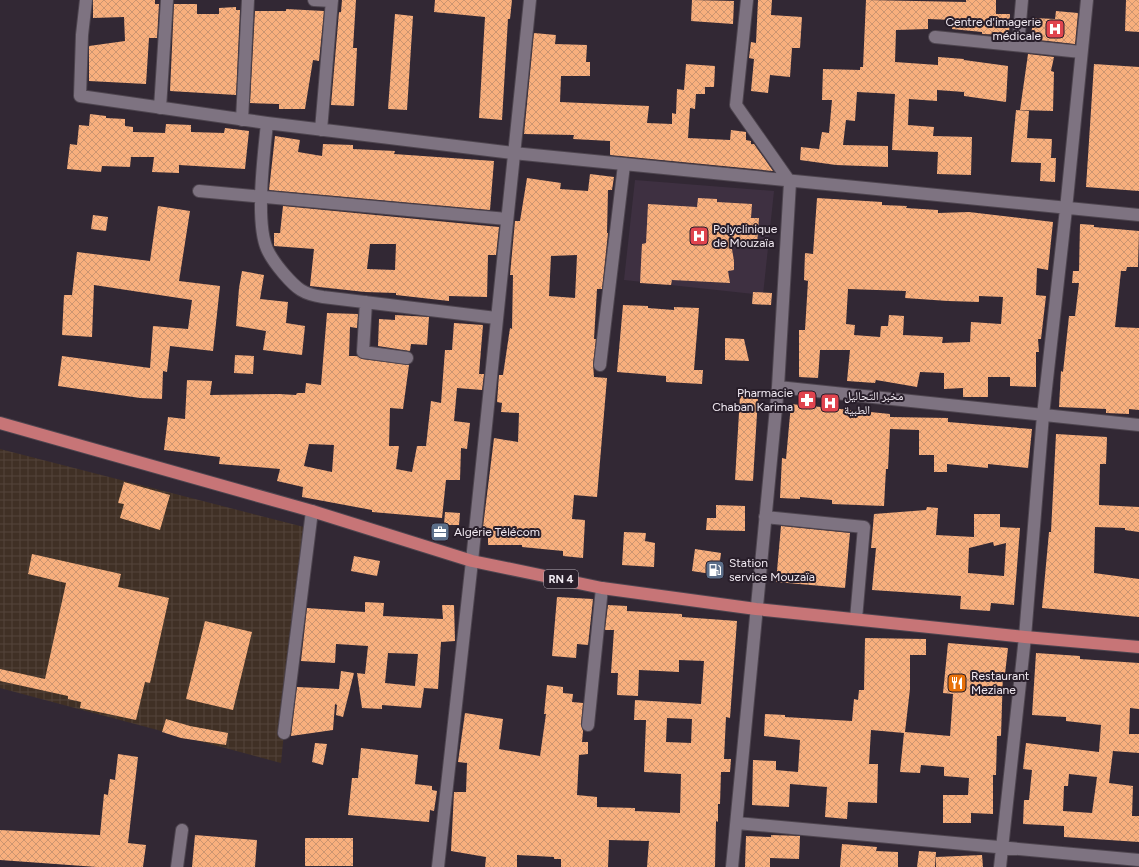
<svg xmlns="http://www.w3.org/2000/svg" width="1139" height="867" viewBox="0 0 1139 867" font-family="Figtree,'Noto Naskh Arabic',sans-serif">
	<defs>
		<pattern id="industrial-grid" width="8" height="8" patternUnits="userSpaceOnUse"><rect width="8" height="8" fill="#403025"/><path d="M0 4h8M4 0v8" fill="none" stroke="#53443a"/></pattern>
		<pattern id="building-cross-hatch" width="8" height="8" patternUnits="userSpaceOnUse"><rect width="8" height="8" fill="#f8af7d"/><path d="M0 0l8 8M0 8l8-8" fill="none" stroke="#cc9570"/></pattern>
	</defs>
	<rect width="100%" height="100%" fill="#322834"/>
	<!-- industrial -->
	<path fill="url(#industrial-grid)" d="M0 449 304 527 281 763 0 688Z"/>
	<!-- built -->
	<path fill="#3e3041" d="M635 180 774 191 763 295 624 280Z"/>
	<!-- building -->
	<path fill="url(#building-cross-hatch)" fill-rule="evenodd" d="M93 0H155V4H159L157 38H149L146 84 89 81V46L125 41 124 17 93 18Z
		M342 0H356L353 48H357L354 106 331 105 339 12H341Z
		M435 0H512L510 19H508L502 120 479 118 485 17 434 12Z
		M692 0 734 1 733 24 691 21Z
		M758 0H772L771 15 802 17 800 48H792L790 77 770 75 768 93 751 91 754 59 749 58 751 42 756 43Z
		M866 0 966 2V0H996V14H1010L1009 35 982 34V32L952 29 953 20 928 19V29L896 30 895 62 938 65V57L964 59V60L1008 66 1006 102 964 96V92L937 90V101L909 99 908 125 934 127 933 136 972 137 971 175 937 174 938 152 892 150 895 94 857 92 855 121 846 120 843 145 888 146V167L836 165 800 160 801 147 819 149 822 132 829 133 832 100H822L823 69 860 70V67H863Z
		M1126 0H1139V32L1125 31Z
		M174 4H197V14H219V8L236 7V10H240L236 95 170 91Z
		M286 9 324 11 319 61 313 60 305 109H279V104L250 103 255 11H286Z
		M1056 11 1078 13 1075 44 1030 39 1034 18 1055 19Z
		M395 14 413 16 407 110 388 109Z
		M534 33 556 35 555 44 587 45 586 62H590V76H561L560 102 649 106 647 123 672 124V113L676 114 677 89 684 90 686 64 715 66 714 87H705V94H696L695 109 690 108 688 138 730 140 731 130 746 132V140L751 141V144H754L773 171 610 155V141L573 139 574 135 524 134Z
		M1028 54 1054 57 1051 71 1054 72 1053 111 1020 110Z
		M1094 64 1139 67V191L1086 187Z
		M1016 110 1029 111 1027 138 1052 139 1051 158H1056L1055 182 1040 181 1041 163 1011 162Z
		M90 114 106 116V118L125 119V126L133 127V132L165 133 166 124 191 125V132L224 133 225 128 249 131 245 169 179 165V173L152 172 154 157H131L130 167 102 166 101 172 67 169 70 144 77 145 79 125 89 126Z
		M275 136 300 140 298 152 322 156 323 144 353 145V149L395 151 394 154 494 161 490 210 269 190Z
		M590 174 614 177 612 190H608L607 233H608L602 289H597L594 339H596L593 364 594 377 607 378 597 497 574 495 572 519 585 520 583 558 563 556V551L522 547V545H488V528L483 527 494 438 518 442 519 413 501 412 502 403 497 402 499 375H503L510 328 512 329 513 275H510L515 221H520L527 178 561 183 560 189 588 191ZM577 255 575 298 549 296 551 256Z
		M698 198 717 199V202L752 204 751 218H759L757 245 731 243 734 261V270L728 271 730 283 672 280 671 285 640 283 642 244 646 243 648 204 697 207Z
		M817 198 882 202V205L907 206 906 208 938 210V213L969 212 1053 222 1048 270 1037 268 1036 295 1046 296 1041 339H1038L1039 352H1036V387L1010 386V377H988V397H963V388L944 389V373L920 372 917 387 876 380 875 383 847 381 850 350H820L818 378 799 377V330H805L808 281 804 280 805 253 813 254ZM848 289 906 291 905 298 948 301 979 302V296L1003 297 1001 324 971 322 970 342 942 343 943 337 903 335 904 316 889 315 888 326H881L880 337 854 335 855 325 846 324Z
		M158 206 190 211 179 281 220 286 213 351 170 346 167 372 163 371 162 399 140 398 58 386 62 356 150 368 153 326 188 329 192 300 94 285 92 337 62 335 64 295H72L77 252 150 261Z
		M283 206 499 227 496 255H488L487 297 449 296V301L396 295V293L365 292 310 286 314 249 274 246V233H280ZM370 244H396L395 270 367 269Z
		M93 215 108 217 106 231 91 229Z
		M1080 224 1094 225V227L1139 231 1138 267H1127L1126 271H1121L1115 327 1139 328V410L1129 409V414L1106 413V409L1059 407 1061 371 1063 372 1069 316H1075L1079 283H1072L1073 271H1079Z
		M242 271 264 275 260 299 288 302 286 323 305 326 302 355 263 350 266 331 236 326 239 288Z
		M753 292 772 293 771 305 752 304Z
		M623 305 648 306V308L674 310V307L699 308 694 370H703L702 384 666 382V376L617 372Z
		M327 313 358 314 357 328 350 327 349 356H357L362 359 409 365 403 409 390 408 389 446H399L396 469 412 472 417 446H426L431 401 441 403 445 350H452L454 323 483 325 479 374H484L482 390 457 388 454 421 470 423 467 449 461 448 460 480H446L442 518 372 512V510L302 497 303 487 277 481 280 469 219 464 220 457 164 450 168 417 185 419 187 380 212 381 210 395 279 394 296 395 297 393H305L306 383 321 385ZM309 444 334 445 332 472 304 466Z
		M395 315 429 317 427 345 411 344 410 351 378 346 379 319 395 320Z
		M725 338 744 339 749 361 725 360Z
		M235 355 254 356 253 374 234 373Z
		M740 396 758 397 753 481 735 480Z
		M791 404 890 414V417L948 418V422L1032 429 1028 468 988 464V468L947 464V472H934V455H919V430L890 429 888 469H886L884 506 832 504V500L800 497V499L780 498 782 458 786 459Z
		M1056 434 1107 437 1106 464H1100L1099 505 1139 507V532L1125 530V528L1095 527 1094 573 1139 579V617L1042 608 1049 532H1051Z
		M124 482 170 495 160 530 120 518 124 504 118 503Z
		M716 505 745 506V531L706 530 707 518H716Z
		M927 507 938 508 936 535 974 537V514H1000V527L1020 528 1014 605 991 603 990 611 960 609 961 596 872 590 876 548H871L874 514 926 510ZM993 542 994 546 1006 543 1004 576 968 573 969 548Z
		M445 512 460 513 459 525H444Z
		M781 526 850 533 845 588 776 582Z
		M624 532 646 533 645 541 655 543 654 567 622 565Z
		M695 549 721 553 718 575 692 571Z
		M32 554 121 574 118 587 169 598 150 683 145 682 136 720 80 708 81 702 68 699V696L0 681V669L45 679 66 583 28 574Z
		M354 556 380 561 377 576 351 571Z
		M557 597 593 599 588 645 577 644 576 658 552 656Z
		M365 602 384 603 383 616 443 619 442 605H454L455 641 441 642 438 689 424 688 421 708 382 705V709L362 708 357 673 365 674 368 646 336 644 335 663 301 661 307 608 365 612ZM388 653 418 654 415 686 385 683Z
		M608 605 627 606V611L682 614V617L737 621 730 718 726 717 724 759H731L730 772H721L720 804H718V822L716 821 715 867H647L649 841 609 840 608 867H561V859H554V857L517 855V867H485L486 857 451 851 454 792H466L467 763 458 762 465 713 503 719 499 749 540 756 546 714H544L547 685 563 687V693L573 694 572 702 583 703 581 724 583 731 582 742H588V754L579 755 577 795 597 797V807L635 808V811L680 813 681 774 644 772 646 720H634L635 700 701 704 704 661 679 660V672L639 670 638 696 617 695 618 673H611L614 630H605ZM667 718 692 719 691 743 666 742Z
		M205 621 252 632 233 710 186 699Z
		M865 638 926 639V655H910V689L905 732 950 736 953 694 943 693 948 643 1008 648 1005 674 1003 673 1001 736H997L996 775H993V814L971 813V823H943V795H968L969 778 944 776V767L921 765 920 773 900 772 904 733 871 730 869 764H878L877 803 848 802 847 819 825 817 827 787 790 784 789 807 752 805 753 760 776 761V770L798 772 800 740 764 736 765 714 785 715V717L852 721 854 699 858 700 859 690H864Z
		M1036 653 1080 656V659L1139 663V709L1130 708 1129 734H1139V753L1113 751 1109 783 1133 786 1132 816H1139V842L1064 837V826L1023 824 1024 800H1029L1032 770 1023 769 1026 743 1099 752 1101 725 1066 721V717L1032 715ZM1069 774 1097 777 1092 813 1063 811 1064 786H1068Z
		M341 671 354 673 343 717 336 715 337 705 335 704 333 730 291 736 297 687 339 689Z
		M166 719 190 726 228 733 226 745 181 738 162 732Z
		M315 743 327 744 323 765 312 762Z
		M361 748 418 755 415 784 432 786V790L437 791 434 811 430 810 429 822 348 815 352 778H358Z
		M118 754 138 757 128 843 146 845 143 867H97L0 860V830L100 835 104 794 108 795 110 779 115 780Z
		M195 835 257 840 255 867H192Z
		M771 835 800 836 799 859 770 858V867H745L746 836 771 837Z
		M305 838H353V866H305Z
		M842 844 877 847 876 851 898 852V867H840Z
		M919 851 936 852 935 867H917Z
		M982 855 983 867H936V857Z"/>
	<g fill="none" stroke-linecap="round" stroke-linejoin="round">
		<!-- minor casing -->
		<g stroke="#4e454f" stroke-width="14">
			<path id="minor" d="M86 0 82 35 80 96 267 123 513 153 1139 215
				M314 0 332 1
				M935 37 1081 52
				M1018 45 1022 0
				M160 108 167 0
				M242 120 248 0
				M267 123C264 154 255 221 267 249 271 258 278 267 284 274 297 289 303 294 323 297L496 318
				M321 130 332 0
				M199 191 507 219
				M366 302 363 352 407 358
				M600 365 624 165
				M778 387 1139 425
				M765 517 864 527 856 619
				M588 725 602 588
				M284 733 312 511
				M737 823 1139 860
				M177 867 182 830
				M438 867 472 561 530 0
				M732 867 778 387 790 182 736 105 747 0
				M1000 867 1025 637 1043 415 1066 209 1087 0"/>
		</g>
		<!-- major casing -->
		<g stroke="#4e454f" stroke-width="14">
			<path id="major" d="M0 423 312 511 472 561 602 588 756 609 1025 637 1139 647"/>
		</g>
		<!-- minor -->
		<use href="#minor" stroke="#7e7381" stroke-width="12"/>
		<!-- major -->
		<use href="#major" stroke="#c77577" stroke-width="12"/>
	</g>
	<!-- icons -->
	<defs>
		<g id="hospital-square" transform="scale(1)"><rect x="-9" y="-9" width="18" height="18" rx="4" fill="#e0444e" stroke="#281e2a"/><path d="M-5-5h3v3.5h4V-5h3V5h-3V1.5h-4V5h-3Z" fill="#fff"/></g>
		<g id="pharmacy-square" transform="scale(1)"><rect x="-9" y="-9" width="18" height="18" rx="4" fill="#e0444e" stroke="#281e2a"/><path d="M-2-6h4v4h4v4h-4v4h-4v-4h-4v-4h4Z" fill="#fff"/></g>
		<g id="office-square" transform="scale(1)"><rect x="-9" y="-9" width="18" height="18" rx="4" fill="#5c6f8a" stroke="#281e2a"/><path d="M-6-3h4V-5.5h4V-3h4V5H-6ZM-1-4.5V-3h2v-1.5ZM-6 0V1H6V0Z" fill="#fff"/></g>
		<g id="fuel-square" transform="scale(1)"><rect x="-9" y="-9" width="18" height="18" rx="4" fill="#5c6f8a" stroke="#281e2a"/><path d="M-5.5-6h7V0h2V4h1.3V-2.5L3-4.5l.8-.8L6-3V5H2.5V1h-1V6h-7ZM-4.2-4.7v3.2H.2V-4.7Z" fill="#fff"/></g>
		<g id="restaurant-square" transform="scale(1)"><rect x="-9" y="-9" width="18" height="18" rx="4" fill="#e8710a" stroke="#281e2a"/><path d="M-5-6h1v4h1v-4h1v4h1v-4h1v5L-1.5 .5V6h-2V.5L-5-1ZM5-6V6H3V1.5H1.5Q1.5-4 5-6Z" fill="#fff"/></g>
	</defs>
	<g fill-rule="evenodd">
		<use href="#hospital-square" x="1055" y="29"/>
		<use href="#hospital-square" x="699" y="236"/>
		<use href="#pharmacy-square" x="807" y="400"/>
		<use href="#hospital-square" x="830" y="403"/>
		<use href="#office-square" x="440" y="532"/>
		<use href="#fuel-square" x="715" y="570"/>
		<use href="#restaurant-square" x="957" y="683"/>
	</g>
	<g text-anchor="middle" stroke-width="4" stroke-linejoin="round" paint-order="stroke">
		<!-- shield labels -->
		<rect fill="#281e2a" stroke="#b5adb6" stroke-width="1" x="544" y="570" width="34" height="18" rx="3"/>
		<g font-size="11" font-weight="bold" fill="#f1eaf2">
			<text x="561" y="583">RN 4</text>
		</g>
		<!-- poi labels -->
		<g font-size="12" fill="#f1eaf2" stroke="#281e2a" text-anchor="start">
			<text x="1041" y="26" text-anchor="end">Centre d'imagerie<tspan x="1041" dy="14">médicale</tspan></text>
			<text x="713" y="233">Polyclinique<tspan x="713" dy="14">de Mouzaïa</tspan></text>
			<text x="793" y="397" text-anchor="end">Pharmacie<tspan x="793" dy="14">Chaban Karima</tspan></text>
			<text x="844" y="400">مخبر التحاليل<tspan x="844" dy="14">الطبية</tspan></text>
			<text x="454" y="536">Algérie Télécom</text>
			<text x="729" y="567">Station<tspan x="729" dy="14">service Mouzaïa</tspan></text>
			<text x="971" y="680">Restaurant<tspan x="971" dy="14">Meziane</tspan></text>
		</g>
	</g>
</svg>
